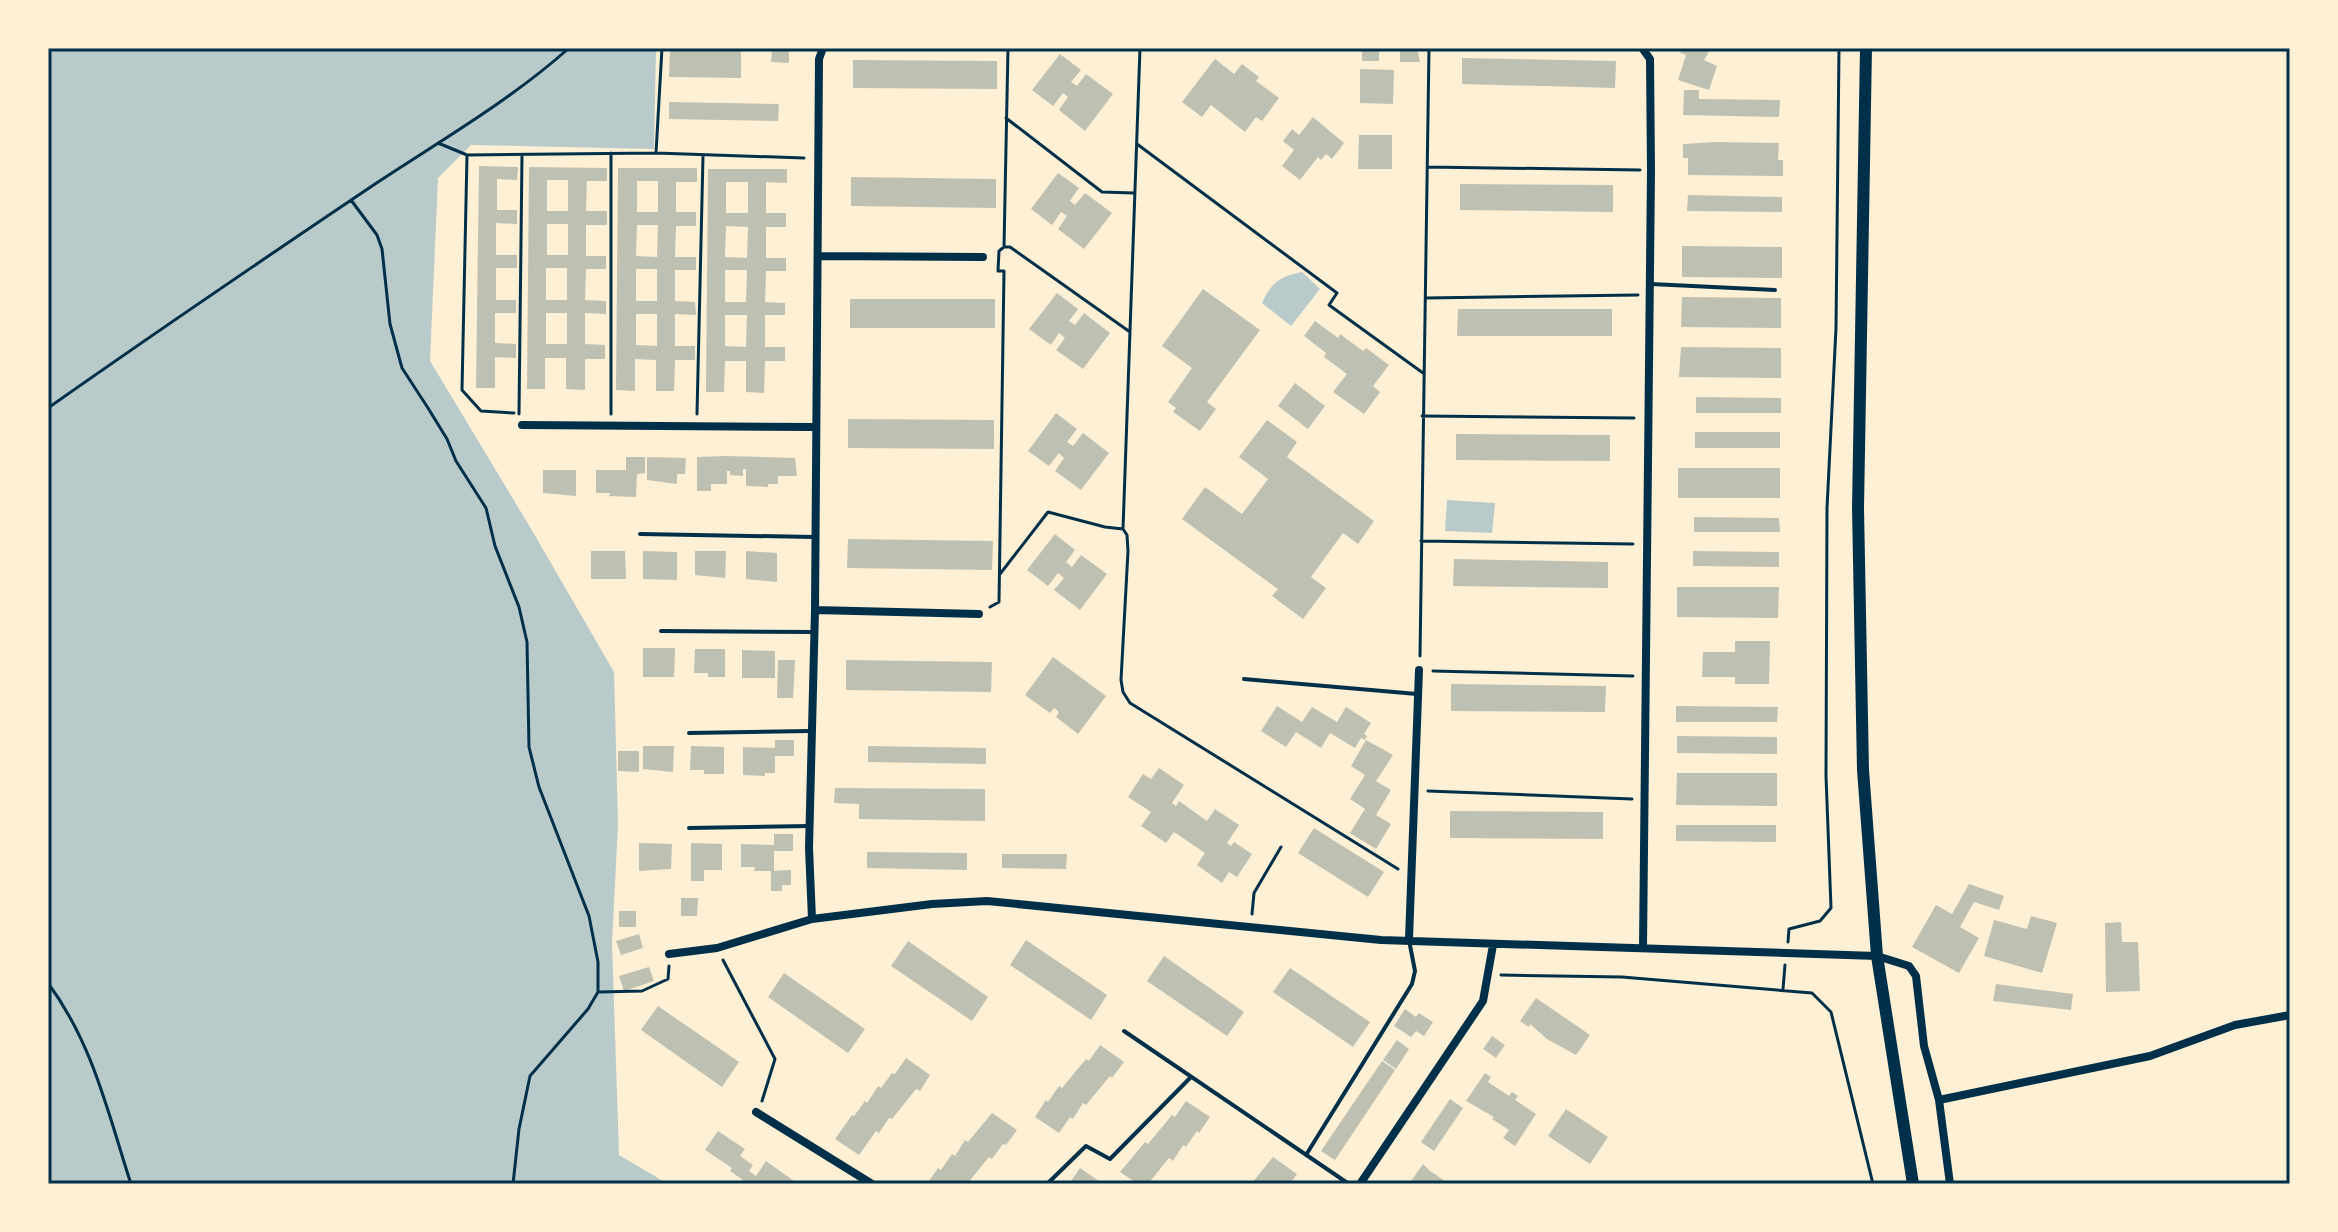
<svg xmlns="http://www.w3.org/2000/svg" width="2338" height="1232" viewBox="0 0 2338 1232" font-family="'PT Sans',sans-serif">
	<rect width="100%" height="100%" fill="#fdf0d5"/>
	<!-- green -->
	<path fill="#b9caca" d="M48 48H656L654 149 471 145 438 178 430 361 530 527 614 672 618 825 612 942 619 1155 668 1184H48Z
		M1302 272 1320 289 1291 326 1262 303C1271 283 1280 276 1302 272Z
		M1447 500 1495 503 1492 533 1445 531Z"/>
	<!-- building -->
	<path fill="#bec0b2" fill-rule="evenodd" d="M670 48H741V78L669 77Z
		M772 48H789V63L771 62Z
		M1362 48H1379V61H1362Z
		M1400 48H1417L1420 62H1400Z
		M1682 48H1711L1704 60 1717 66 1709 90 1678 80 1686 55 1680 53Z
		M1060 54 1081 70 1071 82 1077 86 1086 74 1113 94 1085 131 1059 110 1068 97 1063 93 1053 106 1032 90Z
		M1462 58 1616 61 1615 88 1462 84Z
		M1215 59 1234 74 1242 64 1259 77 1256 81 1279 98 1262 121 1256 117 1245 132 1211 105 1202 117 1182 102Z
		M853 60 997 61V89L853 88Z
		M1360 69 1394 70 1393 104 1360 103Z
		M1684 90H1699V99L1780 100 1779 117 1683 115Z
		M669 102 779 104 778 121 669 119Z
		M1313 117 1344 143 1332 159 1326 154 1321 160 1318 157 1300 180 1282 166 1294 150 1283 141 1292 129 1299 135Z
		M1359 135H1392V169H1358Z
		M1715 142 1779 143 1778 160H1783V176L1688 175V158H1683V144Z
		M479 166 518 167 517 180 497 179V210H517V224L496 223V255H517V268H496V300H516V313H495V343L516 344V358L495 357V388H476Z
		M529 167 607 168V181H587L586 211H607V225H586V256H606V269H586L585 300 606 301V314L585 313V344L605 345V359H585V390L566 389V358H545V389H527ZM547 180H568V211H547ZM547 224H568V255H547ZM546 268H567V300H546ZM546 313H567V344H546Z
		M618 168H697V182H676V212H696V226H676L675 257H696V270H675V301L695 302 696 315 675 314V346H695V360H675L674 391H656V360L635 359V391L616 390ZM637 181H658V212H637ZM637 225H658L657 257 636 256ZM636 269H657V301H636ZM636 314H657V346L636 345Z
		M708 169H787V183L766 182V213H786V227H766V258H786V271H766L765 302 785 303V315H765V347H785V361H765L764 393 746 392V361H725L724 392H706ZM726 182H748V213H726ZM726 226 748 227 747 258 725 257ZM725 270H747L746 302H725ZM725 315H747L746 347 725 346Z
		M1058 173 1079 188 1070 201 1075 205 1085 193 1112 213 1084 249 1058 229 1067 216 1061 212 1052 225 1031 209Z
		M851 177 996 179V208L851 206Z
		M1460 184 1613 185V212L1460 210Z
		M1688 195 1782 197V212L1687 211Z
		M1682 246 1782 247V278L1682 277Z
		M1203 289 1260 330 1207 402 1216 409 1200 431 1173 412 1176 408 1168 402 1192 368 1162 346Z
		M1057 293 1078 309 1069 321 1075 325 1084 313 1110 333 1083 369 1056 350 1065 338 1059 333 1051 345 1029 329Z
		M1682 297 1781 298V328L1681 327Z
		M850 299H995V328H850Z
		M1458 309H1612V336H1457Z
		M1315 321 1338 338 1340 334 1363 351 1366 348 1389 365 1373 386 1380 392 1364 414 1333 392 1347 374 1324 357 1326 353 1304 336Z
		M1681 347 1781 348V378L1679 377Z
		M1295 383 1325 406 1308 429 1278 406Z
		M1696 397 1781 398V413H1696Z
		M1056 413 1077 429 1067 442 1073 446 1083 433 1109 453 1081 490 1055 471 1064 458 1059 453 1049 466 1028 451Z
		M848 419 994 420V449L848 448Z
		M1267 420 1297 442 1287 457 1374 521 1358 544 1343 533 1311 577 1326 588 1303 619 1272 596 1278 589 1182 519 1205 487 1242 514 1268 479 1239 457Z
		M1695 432H1780V448H1695Z
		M1456 434 1610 435V461L1456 460Z
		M726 456 795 458 797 476H778V484H768V487L746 486V469H743V476L730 475V471H727V484H711V491H697V457Z
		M626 457H645V473L637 474 636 497 609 496 610 493H596V470H626Z
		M647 457 686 458 685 474H677V484L647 480Z
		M1678 468H1780V498H1678Z
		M543 470H576V496L543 493Z
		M1694 517 1779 518 1780 532H1694Z
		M1055 534 1075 550 1066 562 1072 567 1081 555 1107 574 1080 610 1054 590 1064 578 1058 573 1048 586 1027 570Z
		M848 539 993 541 992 570 847 568Z
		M591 551H625L626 579H591Z
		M643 551 677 552V580L643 579Z
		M695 551H726L725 578 695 575Z
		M746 551 777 553V582L746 579Z
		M1693 551 1779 552V567L1693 566Z
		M1454 559 1608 562V588L1453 586Z
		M1677 587H1779L1778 618 1677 617Z
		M1735 641H1770L1769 684H1735V677H1702L1703 652H1735Z
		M643 648H675L674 677H643Z
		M695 649H725V677H708V673H694Z
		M742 650 775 651V678H742Z
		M1053 657 1106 696 1078 734 1056 717 1059 712 1054 708 1050 713 1025 695Z
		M778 660H795L793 698H777Z
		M846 660 992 662 991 692 846 690Z
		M1451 684 1606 686 1605 712 1451 711Z
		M1277 706 1302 722 1312 707 1337 722 1346 707 1371 723 1364 734 1367 736 1365 740 1361 738 1355 748 1330 733 1321 748 1296 732 1286 747 1261 731Z
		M1676 706 1778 707 1777 722H1676Z
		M1677 736 1777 737V754L1677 753Z
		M775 740H794V756H775V773H765V776L743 775V747L775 748Z
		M1366 740 1393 755 1376 781 1391 790 1376 815 1391 824 1376 849 1350 833 1365 809 1350 799 1365 775 1351 766Z
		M643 746H674L673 772 643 769Z
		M691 746 724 747V774H704V770H690Z
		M868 746 986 748V764L868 762Z
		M618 751H639V772L618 771Z
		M1159 768 1184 785 1172 803 1176 806 1179 801 1207 821 1215 809 1239 825 1227 843 1231 846 1234 842 1252 854 1237 877 1229 872 1222 883 1197 865 1205 853 1174 832 1166 843 1141 826 1151 812 1128 797 1143 774 1151 779Z
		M1677 773H1777V806L1676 805Z
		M835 788 985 789V821L859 819V804L834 803Z
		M1450 811 1603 812V839L1450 838Z
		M1676 825H1776V842L1676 841Z
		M1314 828 1384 872 1368 897 1298 853Z
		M774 834H793V851H774V871H754L755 867H741V844L774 845Z
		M639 843 672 844 671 869 639 871Z
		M691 843 722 844V870H704V881H691Z
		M867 852 967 853V870L867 868Z
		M1002 854H1067L1066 869 1002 868Z
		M791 870V885H782V891H771V871Z
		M1969 884 2004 896 1999 910 1974 902 1960 927 1979 938 1959 973 1912 947 1936 905 1952 914Z
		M681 898H698L697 916H681Z
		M619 911H636V927H619Z
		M2031 916 2057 923 2042 973 1984 956 1994 920 2027 929Z
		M2121 922 2122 942H2138L2140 991 2106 992 2105 923Z
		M639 934 643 948 621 955 616 941Z
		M1026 940 1107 995 1091 1020 1010 965Z
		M908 941 988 997 972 1021 891 966Z
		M1164 956 1244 1012 1227 1036 1147 981Z
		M649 967 654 981 624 991 619 976Z
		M1290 968 1370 1022 1353 1047 1273 992Z
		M784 973 865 1029 848 1053 768 997Z
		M1996 984 2073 994 2071 1010 1993 1001Z
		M1536 998 1590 1035 1576 1055 1547 1039 1530 1024 1529 1027 1520 1021Z
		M658 1006 739 1062 722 1087 641 1030Z
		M1405 1009 1416 1017 1419 1013 1433 1022 1424 1036 1416 1031 1411 1037 1394 1026Z
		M1492 1036 1505 1045 1496 1058 1483 1049Z
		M1397 1040 1409 1049 1396 1069 1383 1060Z
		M1100 1045 1124 1062 1112 1078 1110 1076 1086 1105 1083 1103 1073 1119 1070 1117 1059 1133 1035 1117 1046 1100 1048 1102 1059 1086 1062 1088 1086 1059 1089 1061Z
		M906 1058 930 1075 920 1091 916 1089 892 1119 889 1118 879 1133 876 1131 859 1155 835 1139 852 1115 854 1116 865 1101 867 1103 878 1086 881 1088 892 1073 895 1074Z
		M1382 1061 1395 1070 1335 1160 1321 1151Z
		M1485 1073 1491 1077 1488 1082 1509 1096 1512 1092 1518 1096 1515 1100 1536 1114 1515 1146 1503 1138 1509 1130 1492 1119 1494 1117 1466 1101Z
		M1450 1099 1463 1108 1434 1151 1421 1142Z
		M1186 1101 1210 1117 1199 1133 1197 1131 1186 1147 1183 1145 1173 1161 1169 1158 1148 1184H1138L1120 1172 1145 1142 1148 1144 1172 1115 1175 1117Z
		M1566 1109 1608 1137 1590 1164 1548 1136Z
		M992 1113 1017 1130 1006 1145 1003 1144 992 1159 989 1157 967 1184H927L938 1168 941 1170 952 1154 955 1156 965 1140 968 1142Z
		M718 1131 745 1149 740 1156 753 1165 749 1171 756 1176 766 1161 794 1181 792 1184H741L743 1180 730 1171 732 1168 705 1150Z
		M1273 1157 1297 1174 1290 1184H1251Z
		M1423 1164 1429 1170 1449 1184H1409Z
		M1080 1168 1103 1184H1069Z"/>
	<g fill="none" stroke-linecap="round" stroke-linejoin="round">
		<!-- path -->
		<path stroke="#003049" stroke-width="3" d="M1006 118 1102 192 1134 193
			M438 143 467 155 656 153 804 158
			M1137 144 1337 293 1329 305 1423 373
			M656 153 662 48
			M467 155 462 390 481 411 514 413
			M1428 167 1640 170
			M351 200 377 235 382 249 390 324 402 368 428 408 447 439 456 461 486 508 495 546 519 607 527 642 529 747 539 787 589 916 598 962V992L588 1009 530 1076 519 1129 513 1184
			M1005 247H1010L1130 332
			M1426 298 1638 295
			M48 408C156 332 265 258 375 184 440 141 511 100 569 48
			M519 414 522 155
			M611 414V153
			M697 414 703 156
			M1422 416 1634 418
			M1123 529 1140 48
			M1421 541 1633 544
			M1000 574 1048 512 1105 527 1123 529 1127 535 1128 551 1121 680 1123 692 1130 703 1398 869
			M990 607 999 602 1004 271H998L999 251 1004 247 1008 48
			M1420 656 1429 48
			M1433 671 1633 676
			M1428 791 1632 799
			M1252 914 1254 893 1281 847
			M1788 942 1789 929 1820 921 1831 908 1826 776 1827 508 1836 328 1839 48
			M723 960 775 1059 762 1101
			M1501 975 1622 977 1812 993 1831 1012 1873 1184
			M48 983C93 1044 108 1113 131 1184
			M1783 989 1785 965
			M599 992 642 991 668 979 669 966"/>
		<!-- service -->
		<path stroke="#003049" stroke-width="4" d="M1651 284 1775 290
			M640 534 814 537
			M661 631 814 632
			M1244 679 1417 694
			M689 733 810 731
			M689 828 809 826
			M1124 1031 1349 1184
			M1306 1155 1412 984 1415 971 1409 940
			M1047 1184 1086 1146 1110 1159 1191 1077"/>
		<!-- minor -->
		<path stroke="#003049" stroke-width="8" d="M1642 48 1650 59 1651 171 1643 947
			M819 256 983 257
			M522 425 814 427
			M815 610 979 614
			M812 919 809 848 815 610 819 59 823 48
			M1409 939 1419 670
			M669 954 717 948 812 919 932 904 987 901 1381 940 1877 956 1909 966 1916 976 1924 1046 1939 1100 1950 1184
			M1939 1100 2150 1056 2235 1025 2290 1015
			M756 1112 872 1184
			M1360 1184 1483 1001 1493 945"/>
		<!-- secondary -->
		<path stroke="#003049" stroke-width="12" d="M1866 48 1858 508 1863 770 1877 956 1913 1184"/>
	</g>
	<!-- border -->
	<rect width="2338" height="1232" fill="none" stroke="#fdf0d5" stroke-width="100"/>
	<rect x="50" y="50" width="2238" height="1132" fill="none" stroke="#003049" stroke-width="3"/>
</svg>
